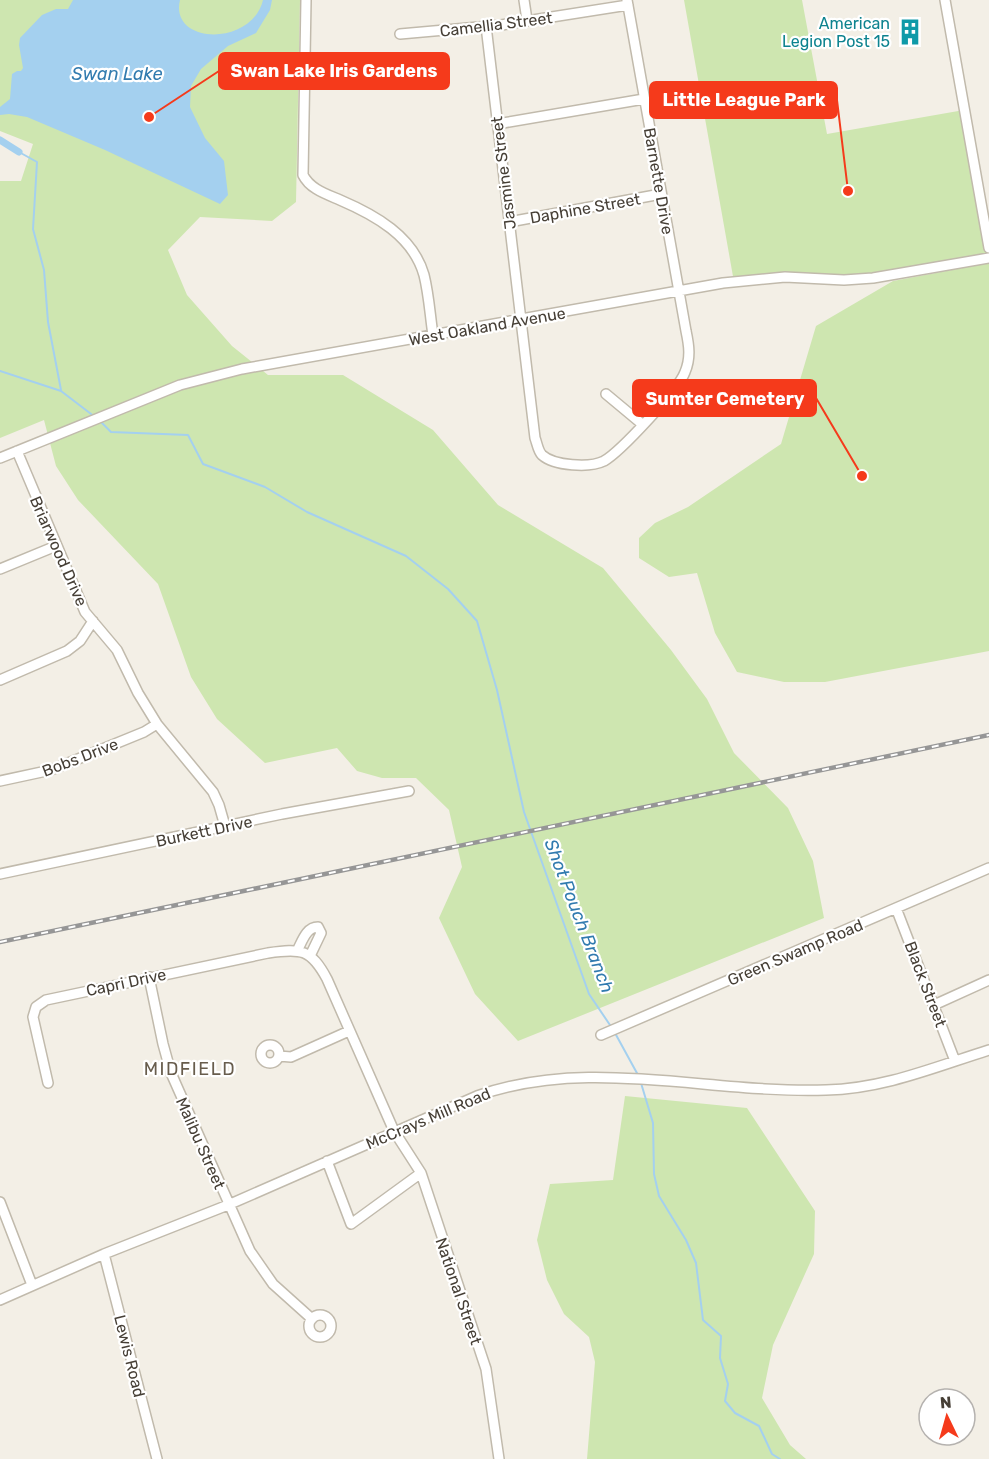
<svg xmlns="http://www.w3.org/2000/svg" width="989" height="1459" viewBox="0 0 989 1459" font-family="Rubik,sans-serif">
	<rect width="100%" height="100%" fill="#f3efe6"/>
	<!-- green -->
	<path fill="#cee6b0" d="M0 0H300L296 202 272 221 200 217 168 250 187 295 232 346 268 375H343L433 430 498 505 603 568 671 650 707 699 734 753 788 808 813 861 824 918 518 1041 475 994 439 918 462 867 449 810 416 778H382L357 771 337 748 265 763 217 719 191 677 158 584 78 500 56 466 44 420 0 438V181H21L33 144 0 131Z
		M684 0H802L827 134 964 110 989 248V258L898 275 734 282Z
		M989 263V651L825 682H784L737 672 715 633 697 573 669 577 639 558V538L655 523 688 507 781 444 816 326 893 281Z
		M625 1096 747 1108 815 1211 814 1254 773 1345 762 1398 790 1445 806 1459H587L595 1362 589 1337 564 1314 547 1280 537 1240 550 1184 613 1180Z"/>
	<!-- water -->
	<path fill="#a4d0ef" d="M73 0H180C169 45 252 47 263 0H272L270 10 256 33 228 46 201 69 191 86 190 107 205 138 224 161 228 195 220 204 105 150 27 117 9 114 0 115V107L10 99 12 74 17 71H21L23 68 19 45 20 38 42 15 56 9H68Z"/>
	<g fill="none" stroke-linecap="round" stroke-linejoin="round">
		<!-- stream -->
		<path stroke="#a4d0ef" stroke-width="2" d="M19 152 37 162 33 229 44 270 48 322 61 390
			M0 371 61 391 95 417
			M99 420 111 432 188 435 203 464 265 487 307 512 406 556 448 589 477 621 497 690 524 812 589 994 612 1028
			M615 1033 638 1075
			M641 1083 653 1123 654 1174 659 1196 686 1240 696 1263 703 1320 721 1336 720 1358 728 1384 725 1401 735 1413 759 1426 772 1454 780 1459"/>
		<!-- canal -->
		<path stroke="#a4d0ef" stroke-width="7" d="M0 140 19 152"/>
		<!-- minor casing -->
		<g stroke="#c1baac" stroke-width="12">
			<path id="minor" d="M306 0 303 175C310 189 326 194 340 200 375 215 413 236 424 275 429 295 430 315 433 335
				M524 0 527 20
				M945 0 989 248
				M486 26 535 438C537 443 538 451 542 455 554 466 590 468 604 461 620 452 679 389 685 372 691 358 689 345 686 331L627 0
				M400 34 501 25 628 5
				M497 124 644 99
				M509 222 661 194
				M606 394 642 424
				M17 451 85 612 117 650 138 693 157 724 213 792 219 805 225 826
				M0 458 180 385 242 369 723 283 785 277 844 280 873 278 989 258
				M0 569 56 546
				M0 680 67 651 80 641 93 621
				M0 781 51 770 144 732 157 724
				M0 874 282 814 409 791
				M896 908 955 1061
				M297 951C302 942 306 927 318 927L321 933 310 956
				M149 977 163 1044 171 1073 250 1251 273 1284 312 1319
				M934 1005 989 980
				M601 1035 989 868
				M261 1054a9 9 0 1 1 18 0a9 9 0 1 1-18 0Z
				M279 1056 291 1057 349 1031
				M48 1083 33 1017 36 1007 46 1000 268 953C301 948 311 949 327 979L394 1131 421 1173 486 1369 499 1459
				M327 1161 351 1224 421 1173
				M0 1202 32 1285
				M104 1254 157 1459
				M0 1300 104 1254 228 1205 477 1096C589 1056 710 1094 826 1090 883 1089 935 1067 989 1050
				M309 1326a11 11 0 1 1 22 0a11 11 0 1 1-22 0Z"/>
		</g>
		<!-- minor -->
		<use href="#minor" stroke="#fff" stroke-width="9"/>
		<!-- rail casing -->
		<g stroke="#969696" stroke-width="4.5">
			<path id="rail" d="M0 942 989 735"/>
		</g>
		<!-- rail -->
		<use href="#rail" stroke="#fff" stroke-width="2" stroke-dasharray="7" stroke-linecap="butt"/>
	</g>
	<!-- icons -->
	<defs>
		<g id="building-bare" transform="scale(2.07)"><path d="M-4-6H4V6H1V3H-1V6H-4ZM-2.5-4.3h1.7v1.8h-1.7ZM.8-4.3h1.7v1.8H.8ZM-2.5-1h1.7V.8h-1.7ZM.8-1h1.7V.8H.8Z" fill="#0f9aa8" stroke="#fff" stroke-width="2.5" paint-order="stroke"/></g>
	</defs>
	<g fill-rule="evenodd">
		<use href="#building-bare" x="910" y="32"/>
	</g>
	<g text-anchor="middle" stroke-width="4.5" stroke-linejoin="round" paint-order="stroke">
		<!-- culture labels -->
		<g font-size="16" fill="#0d838f" stroke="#fff" text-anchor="end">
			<text x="890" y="29">American<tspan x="890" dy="18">Legion Post 15</tspan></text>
		</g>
		<!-- street labels -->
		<g font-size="16" fill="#463f36" stroke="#fff">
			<text transform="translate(496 24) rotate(-7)" y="6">Camellia Street</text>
			<text transform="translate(503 173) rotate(-97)" y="6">Jasmine Street</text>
			<text transform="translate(659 181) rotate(80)" y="6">Barnette Drive</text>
			<text transform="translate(585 208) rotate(-10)" y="6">Daphine Street</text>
			<text transform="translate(487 326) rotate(-10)" y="6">West Oakland Avenue</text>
			<text transform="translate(59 551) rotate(66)" y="6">Briarwood Drive</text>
			<text transform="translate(80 757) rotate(-21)" y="6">Bobs Drive</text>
			<text transform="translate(204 831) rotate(-12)" y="6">Burkett Drive</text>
			<text transform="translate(795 952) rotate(-23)" y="6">Green Swamp Road</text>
			<text transform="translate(126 982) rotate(-12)" y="6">Capri Drive</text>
			<text transform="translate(926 984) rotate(69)" y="6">Black Street</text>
			<text transform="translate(428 1118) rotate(-23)" y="6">McCrays Mill Road</text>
			<text transform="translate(201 1143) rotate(66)" y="6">Malibu Street</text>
			<text transform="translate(459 1291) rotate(71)" y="6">National Street</text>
			<text transform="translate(130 1356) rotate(76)" y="6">Lewis Road</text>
		</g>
		<!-- water labels -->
		<g font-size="18" font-style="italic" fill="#317baf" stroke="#fff">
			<text x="117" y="80">Swan Lake</text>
			<text transform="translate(579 916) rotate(69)" y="6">Shot Pouch Branch</text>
		</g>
		<!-- neighbourhood labels -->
		<g font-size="18" letter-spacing="1.5" fill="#685d4d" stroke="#fff">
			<text x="190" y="1075">MIDFIELD</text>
		</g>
	</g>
	<!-- callouts -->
	<path fill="none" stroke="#f53a1b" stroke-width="2" d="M149 117L219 71M848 191L837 100M862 476L816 398"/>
	<g fill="#f53a1b" stroke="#fff" stroke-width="2">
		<circle cx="149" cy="117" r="6"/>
		<circle cx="848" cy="191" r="6"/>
		<circle cx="862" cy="476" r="6"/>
	</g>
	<g fill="#f53a1b" stroke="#f53a1b" stroke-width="2">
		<rect x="219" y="53" width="230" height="36" rx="6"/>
		<rect x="650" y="82" width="187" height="36" rx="6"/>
		<rect x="633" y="380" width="183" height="36" rx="6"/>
	</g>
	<g font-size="18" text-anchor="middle" font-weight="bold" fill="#fff">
		<text x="334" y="77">Swan Lake Iris Gardens</text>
		<text x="744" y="106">Little League Park</text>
		<text x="725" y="405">Sumter Cemetery</text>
	</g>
	<!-- north arrow -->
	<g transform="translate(947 1417) rotate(355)"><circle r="28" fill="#ffffff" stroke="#b5b2af" stroke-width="1.5"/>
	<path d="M0-4.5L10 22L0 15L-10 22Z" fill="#f53a1b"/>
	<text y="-9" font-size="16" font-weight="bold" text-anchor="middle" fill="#463f36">N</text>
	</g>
</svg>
